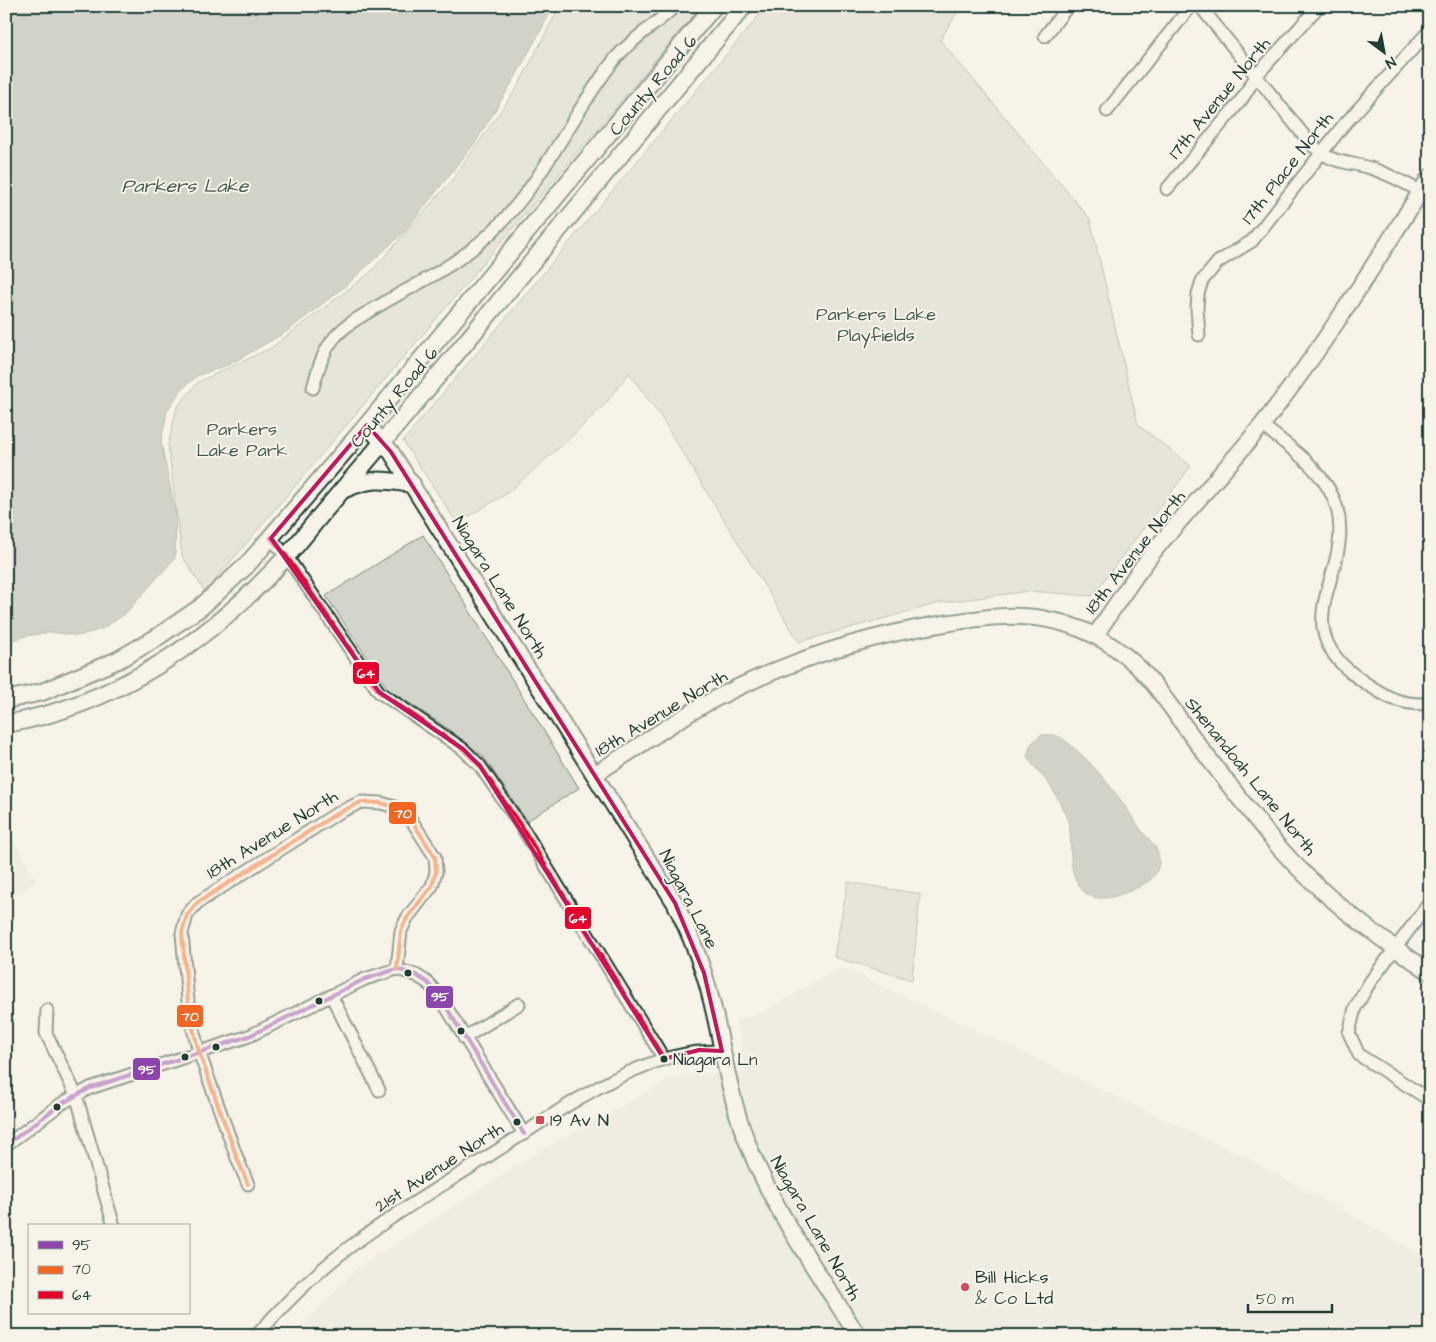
<svg xmlns="http://www.w3.org/2000/svg" width="1436" height="1342" viewBox="0 0 1436 1342" font-family="'Architects Daughter',sans-serif">
	<rect width="100%" height="100%" fill="#f7f3e8"/>
	<filter id="ink" filterUnits="userSpaceOnUse"><feTurbulence type="fractalNoise" baseFrequency=".02" numOctaves="2"/><feDisplacementMap in="SourceGraphic" scale="10" xChannelSelector="R" yChannelSelector="G"/><feConvolveMatrix kernelMatrix="1 2 1 2 8 2 1 2 1" color-interpolation-filters="sRGB"/></filter>
	<g filter="url(#ink)">
		<!-- built -->
		<path fill="#e5e4d9" d="M6 826 36 882 6 900Z
			M841 967 1247 1158 1430 1259V1336H293L355 1270 528 1158 676 1076 746 1073 736 1019 763 1012Z"/>
		<!-- green -->
		<path fill="#d3d5ca" stroke="#79897f" d="M560 6H701L205 592 182 556 168 445 177 407 198 382 271 348 371 272 452 180 517 88Z
			M767 6H961L940 40 1090 219 1138 425 1191 466 1092 596 1029 591 939 603 799 642 659 414 629 373 606 403 572 436 506 494 457 523 403 441Z
			M423 535 579 788 527 821 483 756 447 728 388 689 326 596Z
			M848 882 920 894 912 980 834 957Z"/>
		<!-- water -->
		<path fill="#a4ada3" stroke="#6f8077" d="M6 6H554L513 81 475 143 404 232 343 288 286 332 230 364 197 376 181 390 167 411 161 442 176 515 175 558 125 614 102 629 78 636 52 632 26 636 6 642Z
			M1041 735C1049 735 1057 734 1063 739 1094 762 1118 795 1139 827 1147 839 1160 846 1159 862 1158 878 1144 885 1132 890 1103 903 1080 904 1072 867 1069 851 1073 835 1067 819 1061 805 1055 791 1045 779 1039 771 1032 765 1027 756L1031 744Z"/>
		<g fill="none" stroke-linecap="round" stroke-linejoin="round">
			<!-- minor casing -->
			<g stroke="#1f3d34" stroke-width="15">
				<path id="minor" d="M1200 6 1310 143C1333 165 1342 160 1370 168 1390 174 1411 186 1430 197
					M1045 36 1068 6
					M1107 111 1191 6
					M1167 189 1242 99 1256 76 1319 6
					M1199 335 1197 308 1198 294 1202 281 1218 262 1252 241 1342 127 1430 30
					M313 388C317 372 323 350 335 337 349 321 368 313 385 302 417 284 450 268 478 244 539 195 568 118 615 59 632 38 656 25 675 6
					M1262 425C1290 448 1326 470 1337 508 1355 575 1280 624 1361 680 1386 697 1398 705 1430 704
					M271 538 287 557 379 692 463 749 480 766 525 832 664 1059
					M1430 902 1370 982 1355 1008 1349 1033 1359 1055 1430 1100
					M332 997 379 1090
					M47 1010 46 1033 76 1095 114 1226
					M464 1038 519 1004
					M6 1145 61 1104 90 1088 249 1036 365 979 397 969 416 975 428 983 440 997 524 1134
					M248 1184 237 1158 199 1052 189 1013 182 933 187 915 197 903 336 814 361 802 381 803 395 807 412 821 435 857 436 872 432 886 407 918 401 931 397 969
					M256 1336C286 1302 319 1269 355 1243 401 1209 450 1181 498 1150 563 1109 643 1048 722 1051"/>
			</g>
			<!-- tertiary casing -->
			<g stroke="#1f3d34" stroke-width="19">
				<path id="tertiary" d="M367 425 391 452 675 903C690 934 703 965 711 999 722 1041 727 1086 742 1128 768 1203 815 1268 858 1336
					M1095 636C1117 603 1138 570 1163 540 1196 502 1230 464 1262 425 1324 347 1376 261 1430 177
					M595 774C633 751 669 724 707 703 783 662 864 636 948 623 980 618 1013 613 1045 619 1079 625 1110 641 1135 664 1154 682 1168 703 1183 724 1213 765 1245 806 1277 845 1320 895 1375 936 1430 972"/>
			</g>
			<!-- secondary casing -->
			<g stroke="#1f3d34" stroke-width="20">
				<path id="secondary" d="M345 489C373 477 383 480 412 484
					M6 700 42 692 118 660 156 638 201 607 246 566 367 425 714 6
					M6 724C116 705 212 639 286 557 300 542 313 524 326 509 377 450 426 390 475 331 565 222 654 114 744 6"/>
			</g>
			<!-- minor -->
			<use href="#minor" stroke="#f7f3e8" stroke-width="11"/>
			<!-- tertiary -->
			<use href="#tertiary" stroke="#f7f3e8" stroke-width="15"/>
			<!-- secondary -->
			<use href="#secondary" stroke="#f7f3e8" stroke-width="16"/>
			<!-- bus-1 casing -->
			<g stroke="#f7f3e8" stroke-width="8">
				<path id="bus-1" d="M6 1145 61 1104 90 1088 249 1036 365 979 397 969 416 975 428 983 440 997 524 1134"/>
			</g>
			<!-- bus-2 casing -->
			<g stroke="#f7f3e8" stroke-width="8">
				<path id="bus-2" d="M248 1184 237 1158 199 1052 189 1013 182 933 187 915 197 903 336 814 361 802 381 803 395 807 412 821 435 857 436 872 432 886 407 918 401 931 397 969"/>
			</g>
			<!-- bus-3 casing -->
			<g stroke="#f7f3e8" stroke-width="8">
				<path id="bus-3" d="M271 538 287 557 379 692 463 749 480 766 525 832 664 1059"/>
			</g>
			<!-- bus-1 -->
			<use href="#bus-1" stroke="#8e44ad" stroke-width="4"/>
			<!-- bus-2 -->
			<use href="#bus-2" stroke="#f26522" stroke-width="4"/>
			<!-- bus-3 -->
			<use href="#bus-3" stroke="#e4002b" stroke-width="4"/>
		</g>
	</g>
	<!-- marked area -->
	<path d="M0 0H1436V1342H0ZM367 425 391 452 675 903 704 973 722 1051 699 1050 664 1059 480 766 463 749 379 692 271 538Z" fill="#f7f3e8" fill-opacity=".55" fill-rule="evenodd"/>
	<path fill="none" stroke="#c2185b" stroke-width="4" stroke-linejoin="round" d="M367 425 391 452 675 903 704 973 722 1051 699 1050 664 1059 480 766 463 749 379 692 271 538Z"/>
	<!-- markers -->
	<g fill="#1f3d34" stroke="#f7f3e8" stroke-width="2">
		<circle cx="408" cy="973" r="4.5"/>
		<circle cx="319" cy="1001" r="4.5"/>
		<circle cx="461" cy="1031" r="4.5"/>
		<circle cx="216" cy="1047" r="4.5"/>
		<circle cx="185" cy="1057" r="4.5"/>
		<circle cx="664" cy="1059" r="4.5"/>
		<circle cx="57" cy="1107" r="4.5"/>
		<circle cx="517" cy="1122" r="4.5"/>
	</g>
	<g fill="#d1495b" stroke="#f7f3e8" stroke-width="2">
		<rect x="535" y="1115" width="10" height="10" rx="2.5"/>
		<circle cx="965" cy="1287" r="5"/>
	</g>
	<g text-anchor="middle" stroke-width="4" stroke-linejoin="round" paint-order="stroke">
		<!-- bus labels -->
		<g font-size="17" fill="#1f3d34" stroke="#f7f3e8" text-anchor="start">
			<text x="673" y="1065">Niagara Ln</text>
		</g>
		<!-- street labels -->
		<g font-size="18" fill="#1f3d34" stroke="#f7f3e8">
			<text transform="translate(653 85) rotate(-50)" y="6">County Road 6</text>
			<text transform="translate(1219 98) rotate(-51)" y="6">17th Avenue North</text>
			<text transform="translate(1287 168) rotate(-52)" y="6">17th Place North</text>
			<text transform="translate(394 397) rotate(-50)" y="6">County Road 6</text>
			<text transform="translate(1135 552) rotate(-52)" y="6">18th Avenue North</text>
			<text transform="translate(500 587) rotate(58)" y="6">Niagara Lane North</text>
			<text transform="translate(661 713) rotate(-31)" y="6">18th Avenue North</text>
			<text transform="translate(1251 776) rotate(51)" y="6">Shenandoah Lane North</text>
			<text transform="translate(272 834) rotate(-32)" y="6">18th Avenue North</text>
			<text transform="translate(689 899) rotate(63)" y="6">Niagara Lane</text>
			<text transform="translate(439 1167) rotate(-33)" y="6">21st Avenue North</text>
			<text transform="translate(816 1228) rotate(60)" y="6">Niagara Lane North</text>
		</g>
		<!-- park labels -->
		<g font-size="18" fill="#435b52" stroke="#f7f3e8">
			<text x="876" y="320">Parkers Lake<tspan x="876" dy="21">Playfields</tspan></text>
			<text x="242" y="435">Parkers<tspan x="242" dy="21">Lake Park</tspan></text>
		</g>
		<!-- poi labels -->
		<g font-size="18" fill="#1f3d34" stroke="#f7f3e8" text-anchor="start">
			<text x="550" y="1126">19 Av N</text>
			<text x="975" y="1283">Bill Hicks<tspan x="975" dy="21">&amp; Co Ltd</tspan></text>
		</g>
		<!-- water labels -->
		<g font-size="19" font-style="italic" fill="#405950" stroke="#f7f3e8">
			<text x="185" y="192">Parkers Lake</text>
		</g>
	</g>
	<g stroke="#f7f3e8" stroke-width="2">
		<rect x="352" y="661" width="28" height="24" rx="5" fill="#e4002b"/>
		<rect x="388" y="801" width="29" height="24" rx="5" fill="#f26522"/>
		<rect x="564" y="906" width="28" height="24" rx="5" fill="#e4002b"/>
		<rect x="425" y="985" width="29" height="24" rx="5" fill="#8e44ad"/>
		<rect x="176" y="1004" width="28" height="24" rx="5" fill="#f26522"/>
		<rect x="132" y="1057" width="29" height="24" rx="5" fill="#8e44ad"/>
	</g>
	<g font-size="14" text-anchor="middle" font-weight="bold" fill="#fff">
		<text x="366" y="678">64</text>
		<text x="403" y="818">70</text>
		<text x="578" y="923">64</text>
		<text x="440" y="1001">95</text>
		<text x="190" y="1021">70</text>
		<text x="147" y="1074">95</text>
	</g>
	<!-- margin -->
	<rect width="1436" height="1342" fill="none" stroke="#f7f3e8" stroke-width="25"/>
	<rect x="12" y="12" width="1411" height="1317" fill="none" stroke="#1f3d34" stroke-width="2" filter="url(#ink)"/>
	<!-- legend -->
	<rect x="28" y="1224" width="162" height="90" fill="#f7f3e8" stroke="#a1aaa0"/>
	<rect x="38" y="1241" width="25" height="8" fill="#8e44ad" stroke="#a1aaa0"/>
	<text x="72" y="1250" font-size="15" fill="#1f3d34">95</text>
	<rect x="38" y="1266" width="25" height="8" fill="#f26522" stroke="#a1aaa0"/>
	<text x="72" y="1274" font-size="15" fill="#1f3d34">70</text>
	<rect x="38" y="1291" width="25" height="8" fill="#e4002b" stroke="#a1aaa0"/>
	<text x="72" y="1300" font-size="15" fill="#1f3d34">64</text>
	<!-- north arrow -->
	<g transform="translate(1384 52) rotate(148)" stroke="#f7f3e8" stroke-width="4" paint-order="stroke">
	<path d="M0-4L9 19L0 12L-9 19Z" fill="#1f3d34"/>
	<text y="-8" font-size="14" font-weight="bold" text-anchor="middle" fill="#1f3d34">N</text>
	</g>
	<!-- scale -->
	<path d="M1248 1304v8h84v-8" fill="none" stroke="#1f3d34" stroke-width="2.5"/>
	<text x="1256" y="1304" font-size="15" fill="#1f3d34" stroke="#f7f3e8" stroke-width="4" paint-order="stroke">50 m</text>
</svg>
